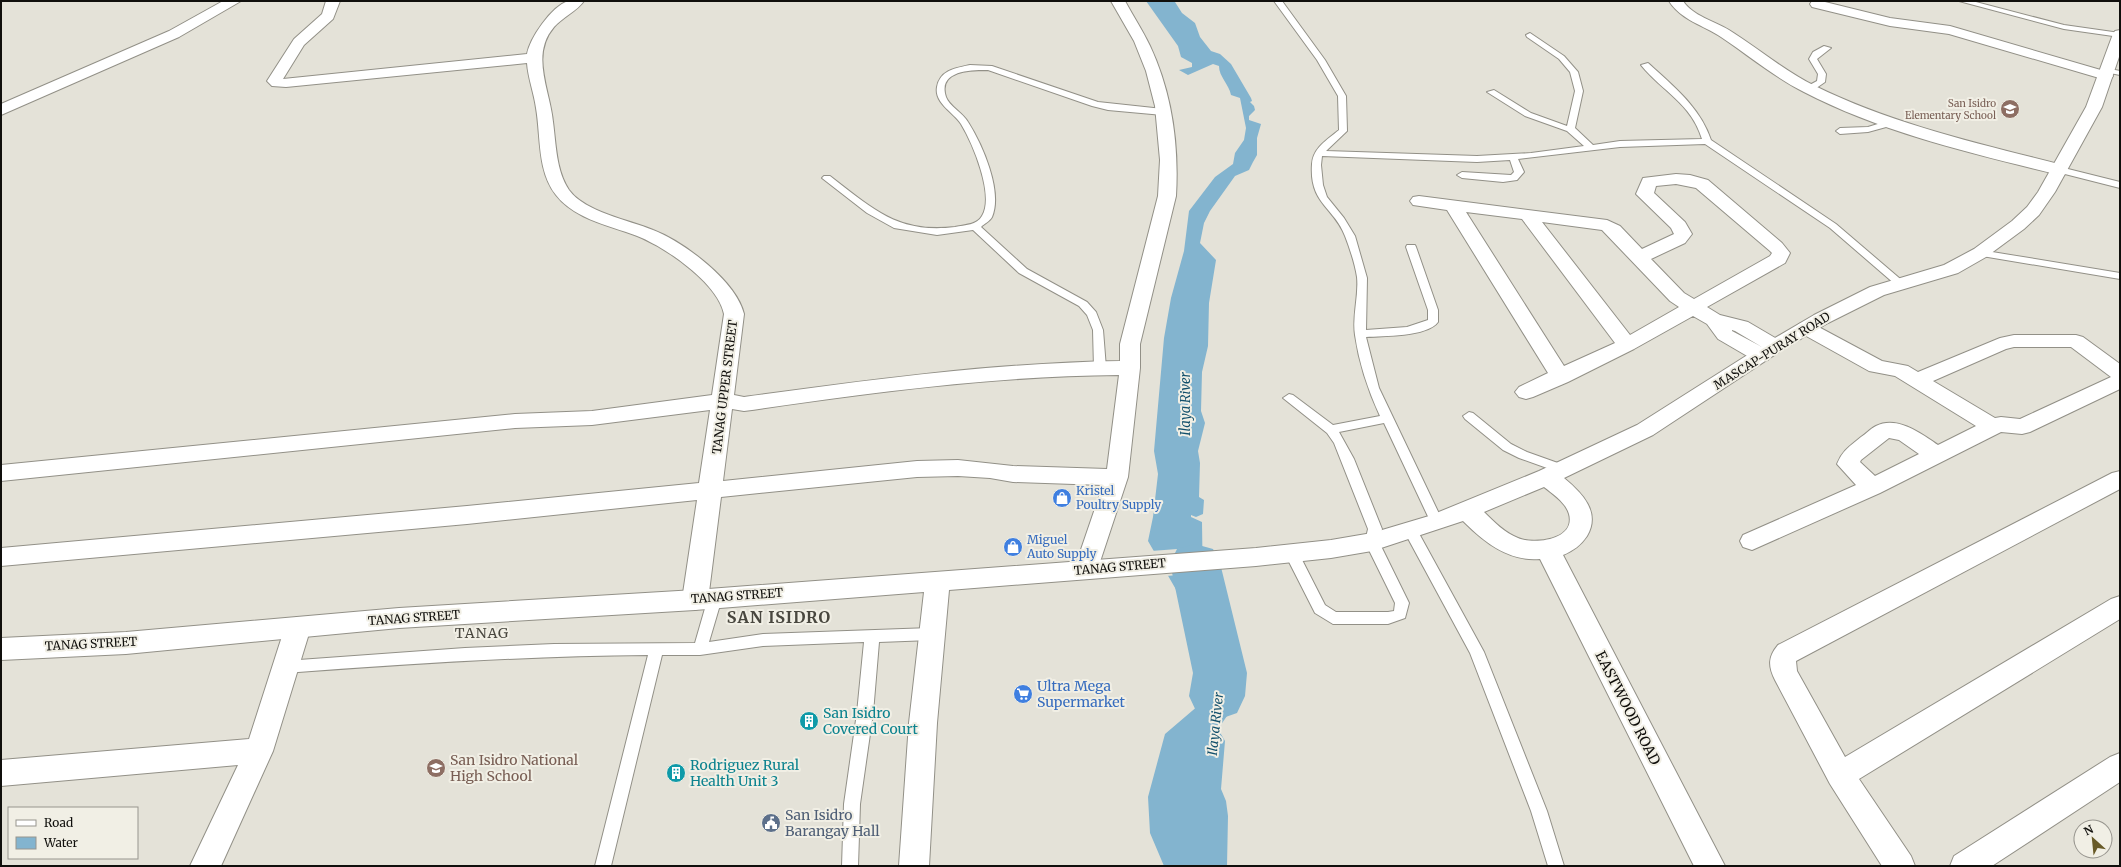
<svg xmlns="http://www.w3.org/2000/svg" width="2121" height="867" viewBox="0 0 2121 867" font-family="Merriweather,serif">
	<rect width="100%" height="100%" fill="#e4e2d8"/>
	<!-- water -->
	<path fill="#83b4cf" d="M1146 1 1175 2 1182 13 1195 23 1200 37 1211 51 1220 54 1231 64 1251 98 1252 101 1250 102 1254 106 1255 110 1249 116V120L1261 124 1257 138V155L1253 162 1249 170 1235 176 1210 211 1204 223 1200 243 1216 260 1209 303 1208 346 1202 372 1201 411 1205 423 1198 451 1200 463 1199 497 1204 500 1203 514 1196 517 1191 515V517L1202 522 1203 595 1205 596 1211 595V601L1218 607 1221 615 1216 614 1215 619 1208 624 1207 629 1211 631 1208 634 1216 638 1223 637 1227 644 1224 647 1230 652 1224 669 1236 681 1238 700 1218 729 1225 741 1221 789 1226 801 1228 816 1227 866H1164L1150 833 1148 797 1165 734 1199 705 1209 690 1210 670 1206 650 1191 624 1186 602 1178 593 1148 541 1153 517 1158 474 1154 451 1164 338 1171 298 1184 251 1189 211 1215 177 1233 164 1235 153 1244 140 1246 128 1240 98 1231 95C1229 84 1219 77 1219 66L1213 64 1188 75 1179 70 1192 67V63L1181 57 1178 46Z"/>
	<!-- pier -->
	<path fill="#e4e2d8" d="M1204 547 1205 573 1166 576 1151 551Z"/>
	<g fill="none" stroke-linecap="round" stroke-linejoin="round">
		<!-- river -->
		<path fill="#83b4cf" fill-rule="evenodd" d="M1195 544 1213 549 1220 563 1247 673 1245 696 1237 713 1217 720 1197 713 1189 696 1193 673 1170 563 1177 549Z"/>
		<!-- lane casing -->
		<g stroke="#929087" stroke-width="2">
			<path id="lane" d="M1274 1H1282L1325 60 1346 96 1347 131 1326 151 1477 156 1531 153 1584 146 1567 131 1525 116 1487 92 1494 90 1531 113 1567 126 1575 91 1570 72 1559 59 1527 37 1526 35 1530 33 1564 56 1578 72 1583 91 1575 128 1593 145 1620 141 1702 139C1691 103 1663 92 1641 65L1648 63C1673 86 1700 107 1711 140L1836 224 1905 283 1904 285H1896L1830 228 1705 144 1620 147 1518 159 1524 172 1517 180 1503 182 1462 178 1457 175 1462 172 1511 175 1514 172 1510 160 1477 162 1322 156 1321 165 1323 185 1327 197 1344 218 1355 236 1367 278 1366 330 1407 327 1428 320V310L1406 247 1407 245H1415L1416 247 1438 310V322C1427 337 1383 336 1366 337L1379 388 1443 522 1442 525H1432L1384 423 1339 432 1354 459 1382 529 1379 542 1409 603 1405 618 1388 624H1333L1315 613 1285 554 1287 550H1297L1325 605 1336 612H1388L1394 611 1395 603 1365 542 1368 529 1334 443 1327 433 1283 398 1289 394 1293 395 1333 425 1380 416C1368 390 1359 363 1355 335 1352 316 1359 296 1357 277 1355 264 1350 249 1345 236 1334 207 1309 204 1312 164 1313 148 1327 140 1339 130L1338 96 1317 60Z
				M1959 1H1972L2064 25 2120 33V37L2064 29Z
				M1824 46 1831 48 1817 59 1826 74 1825 82 1812 91H1806V87L1817 81 1818 74 1809 59 1813 52Z
				M970 65 992 66 1098 102 1163 109 1167 112 1163 115 1108 110 1092 106 988 70C972 70 937 70 946 97 949 106 963 113 968 122 982 144 1003 191 992 217 990 221 984 224 981 227L1027 269 1087 302 1096 312 1103 330 1106 368 1104 371H1096L1094 368 1093 330 1087 315 1079 306 1019 273 973 230 937 235 894 228 867 213 822 178 824 176H830C873 209 898 234 955 227 965 225 977 225 982 216 995 195 972 142 961 124 953 112 934 103 937 87 940 70 956 68 970 65Z
				M2105 68 2120 71V75L2105 72Z
				M1894 119 1898 122 1897 124 1868 132 1840 134 1836 131 1840 128 1868 127Z
				M2060 167 2120 182V188L2057 172V168Z
				M1980 250 2120 273V279L1976 255 1975 253Z
				M1469 412 1473 413 1511 444 1527 452 1569 467 1571 470 1569 473H1561L1519 458 1503 450 1465 419 1463 416Z
				M1411 526 1416 528 1484 652 1547 811 1564 866H1548L1531 811 1470 653 1404 531 1406 528Z
				M715 593 720 594 722 598 709 642 763 634 931 628 936 630 938 634 936 638 931 640 879 642 873 713 860 804 858 866H842L844 804 857 713 864 642 763 646 700 655H662L611 866H595L648 655C526 656 406 664 285 673L280 671 278 667 280 663 285 661 465 648 554 644 695 643 708 598 710 594Z"/>
		</g>
		<!-- street casing -->
		<g stroke="#929087" stroke-width="2">
			<path id="street" d="M223 1H241L179 37 1 115V104L169 31Z
				M326 1H340L333 19 304 45 283 79 527 54C530 38 551 7 568 1 572 0 579 1 584 1 577 11 563 17 554 27 530 55 550 90 553 122 556 144 556 171 569 190 585 212 629 220 653 230 684 242 736 281 744 314L734 395 744 397C869 380 993 363 1120 361V344L1158 196 1160 160 1155 106 1146 71 1134 41 1111 1H1125C1133 16 1143 31 1150 46 1172 93 1179 145 1176 196L1140 344V368L1128 477 1095 577 1086 579 1077 577 1074 570 1103 485 1013 482 990 478 958 476 917 477 721 497 708 600 704 607 695 610 686 607 682 600 697 500 467 524 1 566V548L467 506 699 483 710 410 592 425 515 428 1 481V465L515 414 592 411 712 395 724 314C718 284 669 250 642 238 614 226 576 221 556 195 537 171 541 137 536 108 534 93 528 78 527 63L286 87 272 86 267 81 294 39 322 14ZM1119 375 1107 469 1013 466 958 460 917 461 723 481 732 409 744 411C869 393 993 376 1119 375Z
				M1669 1H1683C1693 16 1714 21 1729 30 1758 48 1784 71 1815 86 1894 125 1981 144 2066 166L2068 170 2066 174 2060 175C1974 154 1883 133 1804 92 1774 77 1748 55 1721 37 1703 25 1681 20 1669 1Z
				M1812 1H1821L1890 18 1950 26 2111 73 2113 76 2111 79 2106 80 1949 34 1890 26 1812 7 1810 4Z
				M1676 174 1690 175 1708 180 1782 243 1790 253 1785 263 1707 307 1720 315 1748 322 1782 342 1785 346 1782 350 1775 352 1768 351 1771 355 1768 360 1761 361 1754 360 1718 339 1707 324 1693 316 1634 349 1568 382 1533 397 1526 399 1519 397 1515 392 1519 387 1548 373 1447 210 1413 205 1410 201 1413 197 1419 196 1607 220 1620 226 1642 249 1674 234 1671 228 1636 194 1643 178ZM1676 184 1696 188 1770 251 1772 253 1770 256 1694 299 1684 293 1651 259 1685 243 1692 234 1685 222 1654 193 1656 186ZM1466 212 1522 219 1615 343 1564 366ZM1542 222 1602 230 1670 301 1679 307 1630 335ZM1732 330 1735 331 1762 347 1732 331Z
				M1806 322 1813 324 1882 361 1908 366 1918 372 2000 338 2014 335H2076L2083 337 2120 364V389L2030 432 2022 434 2001 432 1880 493 1752 550 1743 547 1740 541 1743 535 1856 485 1837 464C1842 451 1850 446 1861 437 1866 434 1870 429 1876 426 1897 415 1922 434 1938 445L1976 426 1895 376 1869 371 1799 332 1796 328 1799 324ZM2014 347H2071L2111 377 2020 419 2001 417 1995 418 1933 381 2006 349ZM1889 438 1899 440 1919 454 1875 476 1860 462 1861 460Z
				M2120 471V489L1796 661 1797 671 1845 757 2111 599 2120 596V619L1859 779 1911 856 1915 866H1882L1830 784 1775 680C1768 666 1768 657 1778 645L2112 473Z
				M298 617 307 620 311 627 273 751 221 866H190L238 765 1 786V760L249 739 285 627 289 620Z
				M2120 753V782L1992 866H1950L1954 856 2110 757Z"/>
		</g>
		<!-- secondary casing -->
		<g stroke="#929087" stroke-width="2">
			<path id="secondary" d="M2120 30V54L2102 107 2055 192 2039 215 2024 229 1986 257 1958 273 1884 295 1828 323 1782 350 1653 435 1564 478C1582 493 1601 512 1587 536 1581 545 1573 551 1563 555L1725 866H1694L1540 559C1509 562 1484 542 1463 521L1372 551 1331 558 1256 566 949 590 937 723 929 866H899L909 723 924 592 695 610 399 628 126 654 1 660V638L126 632 399 608 695 590 1256 548 1331 540 1372 533 1429 516 1539 471 1637 425 1768 342 1814 315 1870 287 1944 265 1974 249 2012 221 2027 207 2038 192 2086 107 2113 34 2115 31ZM1544 487C1553 494 1566 503 1569 514 1576 540 1534 545 1518 538 1505 533 1494 522 1484 512Z"/>
		</g>
		<!-- lane -->
		<use href="#lane" fill="#fff" fill-rule="evenodd"/>
		<!-- street -->
		<use href="#street" fill="#fff" fill-rule="evenodd"/>
		<!-- secondary -->
		<use href="#secondary" fill="#fff" fill-rule="evenodd"/>
	</g>
	<!-- icons -->
	<defs>
		<g id="school-disc" transform="scale(1)"><circle r="9.5" fill="#8d6e63" stroke="#f1efe5"/><path d="M0-5L7-2L0 1L-7-2ZM-4 1L0 2.5L4 1V4Q0 6-4 4Z" fill="#fff"/></g>
		<g id="shop-disc" transform="scale(1)"><circle r="9.5" fill="#3f7fe0" stroke="#f1efe5"/><path d="M-5-2.5h2.3a2.7 3.5 0 0 1 5.4 0H5L5.5 6h-11ZM-1.5-2.5h3a1.5 2.3 0 0 0-3 0Z" fill="#fff"/></g>
		<g id="supermarket-disc" transform="scale(1)"><circle r="9.5" fill="#3f7fe0" stroke="#f1efe5"/><path d="M-6-5.5h2.5l.6 2H6L4.5 2H-2.5L-4.4-4H-6ZM-1.5 3.2a1.3 1.3 0 1 0 .1 0ZM3 3.2a1.3 1.3 0 1 0 .1 0Z" fill="#fff"/></g>
		<g id="building-disc" transform="scale(1)"><circle r="9.5" fill="#0f9aa8" stroke="#f1efe5"/><path d="M-4-6H4V6H1V3H-1V6H-4ZM-2.5-4.3h1.7v1.8h-1.7ZM.8-4.3h1.7v1.8H.8ZM-2.5-1h1.7V.8h-1.7ZM.8-1h1.7V.8H.8Z" fill="#fff"/></g>
		<g id="civic-disc" transform="scale(1)"><circle r="9.5" fill="#5c6f8a" stroke="#f1efe5"/><path d="M-.6-6.5H3V-4.5H.6V-3L4-1V1h2V6H-6V1h2V-1L-.6-3ZM-1.2 2.5V6h2.4V2.5Z" fill="#fff"/></g>
	</defs>
	<g fill-rule="evenodd">
		<use href="#school-disc" x="2010" y="109"/>
		<use href="#shop-disc" x="1062" y="498"/>
		<use href="#shop-disc" x="1013" y="547"/>
		<use href="#supermarket-disc" x="1023" y="694"/>
		<use href="#building-disc" x="809" y="721"/>
		<use href="#school-disc" x="436" y="768"/>
		<use href="#building-disc" x="676" y="773"/>
		<use href="#civic-disc" x="771" y="823"/>
	</g>
	<g text-anchor="middle" stroke-width="4" stroke-linejoin="round" paint-order="stroke">
		<!-- far-education labels -->
		<g font-size="10" fill="#785e54" stroke="#f1efe5" text-anchor="end">
			<text x="1996" y="107">San Isidro<tspan x="1996" dy="12">Elementary School</tspan></text>
		</g>
		<!-- street labels -->
		<g font-size="12" fill="#100f0c" stroke="#f1efe5">
			<text transform="translate(1772 351) rotate(-32)" y="4">MASCAP-PURAY ROAD</text>
			<text transform="translate(725 387) rotate(-83)" y="4">TANAG UPPER STREET</text>
			<text transform="translate(1120 567) rotate(-5)" y="4">TANAG STREET</text>
			<text transform="translate(737 596) rotate(-4)" y="4">TANAG STREET</text>
			<text transform="translate(414 618) rotate(-4)" y="4">TANAG STREET</text>
			<text transform="translate(91 644) rotate(-3)" y="4">TANAG STREET</text>
		</g>
		<!-- shop labels -->
		<g font-size="12" fill="#366cbe" stroke="#f1efe5" text-anchor="start">
			<text x="1076" y="495">Kristel<tspan x="1076" dy="14">Poultry Supply</tspan></text>
			<text x="1027" y="544">Miguel<tspan x="1027" dy="14">Auto Supply</tspan></text>
		</g>
		<!-- water labels -->
		<g font-size="13" font-style="italic" fill="#114f6b" stroke="#f1efe5">
			<text transform="translate(1185 404) rotate(-90)" y="5">Ilaya River</text>
			<text transform="translate(1215 724) rotate(-84)" y="5">Ilaya River</text>
		</g>
		<!-- quarter labels -->
		<g font-size="14" letter-spacing="1" fill="#49473f" stroke="#f1efe5">
			<text x="482" y="638">TANAG</text>
		</g>
		<!-- near-shop labels -->
		<g font-size="14" fill="#366cbe" stroke="#f1efe5" text-anchor="start">
			<text x="1037" y="691">Ultra Mega<tspan x="1037" dy="16">Supermarket</tspan></text>
		</g>
		<!-- near-street labels -->
		<g font-size="14" fill="#100f0c" stroke="#f1efe5">
			<text transform="translate(1628 708) rotate(63)" y="5">EASTWOOD ROAD</text>
		</g>
		<!-- near-culture labels -->
		<g font-size="14" fill="#0d838f" stroke="#f1efe5" text-anchor="start">
			<text x="823" y="718">San Isidro<tspan x="823" dy="16">Covered Court</tspan></text>
			<text x="690" y="770">Rodriguez Rural<tspan x="690" dy="16">Health Unit 3</tspan></text>
		</g>
		<!-- near-education labels -->
		<g font-size="14" fill="#785e54" stroke="#f1efe5" text-anchor="start">
			<text x="450" y="765">San Isidro National<tspan x="450" dy="16">High School</tspan></text>
		</g>
		<!-- near-service labels -->
		<g font-size="14" fill="#4e5e75" stroke="#f1efe5" text-anchor="start">
			<text x="785" y="820">San Isidro<tspan x="785" dy="16">Barangay Hall</tspan></text>
		</g>
		<!-- district labels -->
		<g font-size="16" font-weight="bold" letter-spacing="1" fill="#49473f" stroke="#f1efe5">
			<text x="779" y="623">SAN ISIDRO</text>
		</g>
	</g>
	<!-- border -->
	<rect width="2121" height="867" fill="none" stroke="#100f0c" stroke-width="4"/>
	<!-- legend -->
	<rect x="8" y="807" width="130" height="52" fill="#f1efe5" stroke="#97958e"/>
	<rect x="16" y="820" width="20" height="6" fill="#ffffff" stroke="#97958e"/>
	<text x="44" y="827" font-size="12" fill="#100f0c">Road</text>
	<rect x="16" y="837" width="20" height="12" fill="#83b4cf" stroke="#97958e"/>
	<text x="44" y="847" font-size="12" fill="#100f0c">Water</text>
	<!-- north arrow -->
	<g transform="translate(2093 839) rotate(333)"><circle r="19" fill="#f1efe5" stroke="#97958e"/>
	<path d="M0-3L7 15L0 10L-7 15Z" fill="#685a27"/>
	<text y="-6" font-size="11" font-weight="bold" text-anchor="middle" fill="#100f0c">N</text>
	</g>
</svg>
